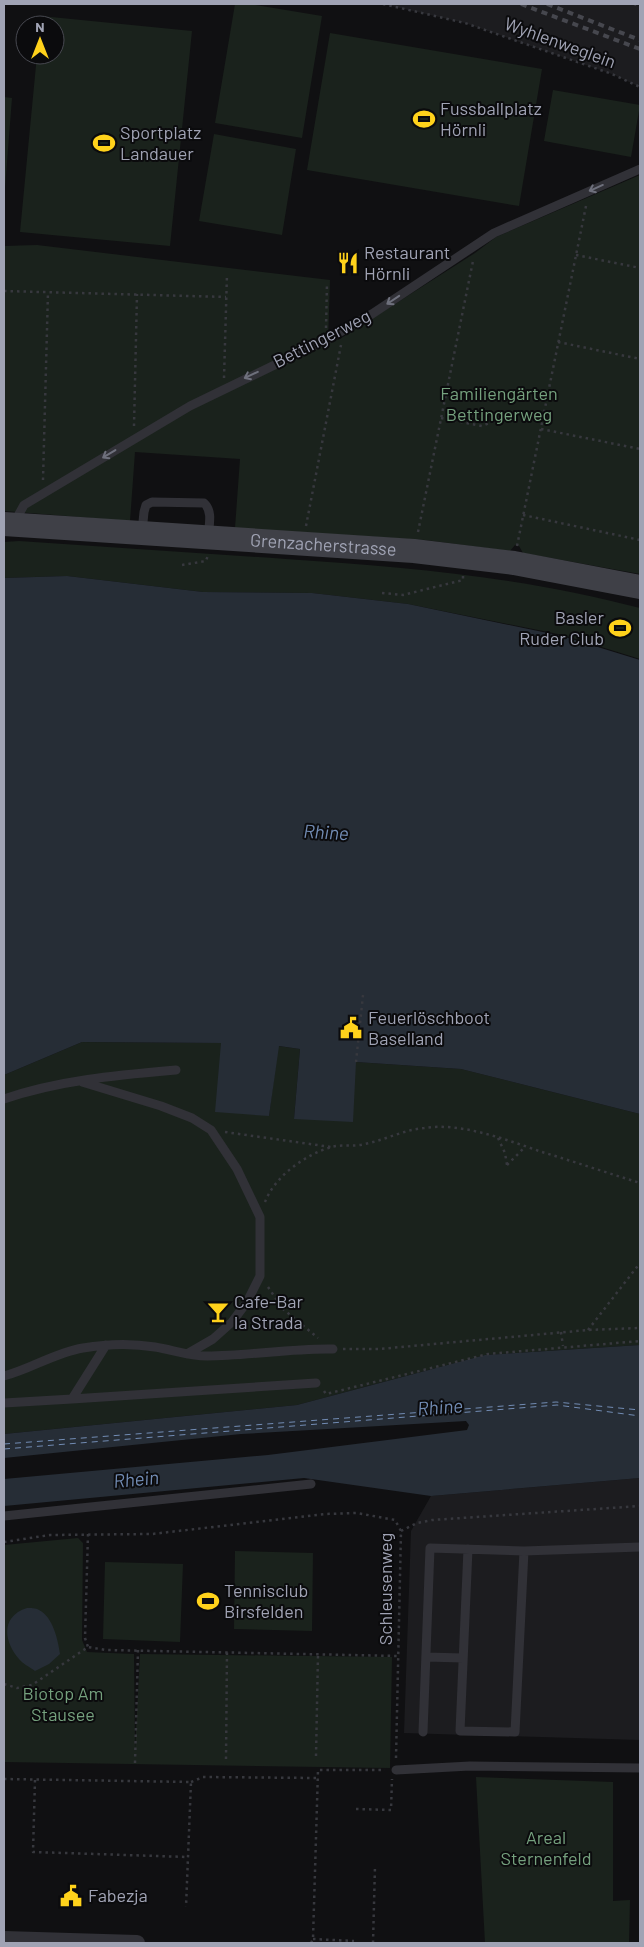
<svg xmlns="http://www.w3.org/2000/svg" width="644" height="1947" viewBox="0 0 644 1947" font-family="Barlow,sans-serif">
	<rect width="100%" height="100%" fill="#101012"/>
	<!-- built -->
	<path fill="#1c1c1f" d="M383 4H634L640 6V87L612 74 465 23Z
		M640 1478V1740L404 1733 411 1531 431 1496Z"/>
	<!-- green -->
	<path fill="#1a221c" d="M235 4H250L322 16 302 138 215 123Z
		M41 16 192 31 170 246 20 232 37 55H55V25H40Z
		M330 33 542 69 519 206 307 170Z
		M553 90 640 105 631 157 544 141Z
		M4 97 12 98 5 188H4Z
		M214 134 296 149 282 235 199 221Z
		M640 175V574L523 553 519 546 515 545 510 551 425 540 235 528 240 459 135 452 130 521 4 511V246L37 245 330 280 328 344 343 337 475 253 496 237Z
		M19 541C108 547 197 553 286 559 406 567 524 577 640 608V659L563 635 408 604 312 593 203 592 67 576 4 578V542Z
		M82 1042 221 1043 269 1116 278 1046 300 1049 294 1119 356 1062 461 1069 640 1114V1345L485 1355 297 1405 4 1434V1075Z
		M78 1538 83 1543 82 1640 87 1652 134 1654 135 1751 140 1654 392 1657 390 1768 4 1762V1545Z
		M235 1551 313 1553 312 1631 234 1629Z
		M105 1562 183 1564 180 1642 103 1639Z
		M476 1777 613 1782V1901L630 1900 629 1943H485Z"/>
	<!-- water -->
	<path fill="#262d36" d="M67 576 203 592 312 593 408 604 562 636 640 660V1114L461 1069 356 1062 353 1122 294 1119 300 1049 279 1046 269 1116 215 1112 221 1043 82 1042 4 1075V578Z
		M640 1345V1478L431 1496 304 1478 4 1506V1479L268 1455 467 1430 469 1425 466 1421 241 1434 4 1458V1434L297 1405 485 1355Z
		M27 1608C30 1608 36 1608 39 1610 53 1617 58 1640 60 1654L49 1664 35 1671C30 1667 23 1664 19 1659 3 1641 1 1616 27 1608Z"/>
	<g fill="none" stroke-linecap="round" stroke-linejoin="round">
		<!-- ferry -->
		<path stroke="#728cb4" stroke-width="1" stroke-dasharray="6 5" stroke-linecap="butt" d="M4 1444 556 1402 640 1410
			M4 1449 557 1405 640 1416"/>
		<!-- path -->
		<path stroke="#37383e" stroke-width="2.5" stroke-dasharray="2.5 4" stroke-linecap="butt" d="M383 4 465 23 612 74 640 87
			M634 4 640 6
			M576 255 640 268
			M4 291 226 297
			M326 328 327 283
			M558 342 640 359
			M224 378 227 274
			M441 418 482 426 497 420 507 413 543 418
			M134 426 137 294
			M541 429 640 449
			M43 480 48 292
			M523 515 640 540
			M306 526 341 345
			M418 532 473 261
			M517 546 586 206
			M182 565 206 561 208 555
			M382 593 403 595 463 580V576
			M356 1062 363 995
			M225 1132 331 1147
			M498 1138 505 1153 507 1165
			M507 1165 525 1147
			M265 1202C275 1176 305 1155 331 1147 342 1144 354 1147 365 1144 385 1140 403 1130 424 1128 461 1122 507 1140 542 1152 575 1162 608 1173 640 1183
			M268 1287 283 1309 318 1338
			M588 1330 640 1263
			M561 1332 563 1346
			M343 1349H379L588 1330 640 1328
			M324 1391 326 1394 488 1354 640 1341
			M401 1531 417 1523 432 1520 640 1506
			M88 1534 85 1638 88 1647
			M4 1542 50 1535 152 1534 325 1514 357 1513 395 1520 401 1531 396 1758
			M4 1684 17 1688 32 1685 88 1647 106 1650 399 1656
			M316 1756 318 1654
			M226 1759 227 1651
			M135 1763 138 1650
			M4 1779 191 1782 186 1907
			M35 1780 33 1852 188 1857
			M191 1782 203 1777 317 1778
			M356 1809 391 1810 392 1779
			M313 1939 354 1941
			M311 1943 313 1939 318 1770H385
			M373 1943 375 1866"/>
		<!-- lane -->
		<path stroke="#313137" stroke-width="9" d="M19 525V514L24 505 190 406 326 340 372 314 494 233 640 169
			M142 532 144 512 146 505 152 502 204 503C213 511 209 525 208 537
			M82 1082 161 1106 192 1118 211 1130 237 1169 260 1217V1276L247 1302 232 1322 213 1339 187 1354
			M4 1099C59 1080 119 1075 176 1070
			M4 1376C31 1369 54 1353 83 1348 106 1344 131 1343 155 1347 173 1350 189 1356 207 1356 249 1356 291 1348 333 1349
			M72 1399 316 1383
			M4 1403 72 1399 106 1345
			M4 1516 311 1484
			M468 1549 460 1731 515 1732 524 1551
			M426 1657 463 1658
			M423 1732 430 1548 524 1551 640 1547
			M396 1770 470 1766 640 1768"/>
		<!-- street -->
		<path stroke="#313137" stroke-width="16" d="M4 1939 137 1943"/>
		<!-- secondary -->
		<path stroke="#3f4047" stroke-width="24" id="s1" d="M4 524 414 551 514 563 640 587"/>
		<!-- rail -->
		<path stroke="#46474e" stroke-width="4" stroke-dasharray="6 5" stroke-linecap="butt" d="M521 4 640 49
			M547 4 640 40"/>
	</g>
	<!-- one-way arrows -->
	<defs><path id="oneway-shaft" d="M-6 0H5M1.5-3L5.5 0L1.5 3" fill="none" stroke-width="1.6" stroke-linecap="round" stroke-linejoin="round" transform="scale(1.25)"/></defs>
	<g stroke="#6e707c">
		<use href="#oneway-shaft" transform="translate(596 188) rotate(156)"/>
		<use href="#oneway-shaft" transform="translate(393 300) rotate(146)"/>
		<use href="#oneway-shaft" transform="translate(251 375) rotate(155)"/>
		<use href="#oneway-shaft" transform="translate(109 454) rotate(149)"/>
	</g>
	<!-- icons -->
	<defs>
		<g id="stadium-bare" transform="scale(1.725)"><path d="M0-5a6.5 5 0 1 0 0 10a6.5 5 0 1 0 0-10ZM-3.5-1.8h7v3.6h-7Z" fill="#ffd21b" stroke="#0b0b0d" stroke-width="2.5" paint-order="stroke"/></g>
		<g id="restaurant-bare" transform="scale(1.725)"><path d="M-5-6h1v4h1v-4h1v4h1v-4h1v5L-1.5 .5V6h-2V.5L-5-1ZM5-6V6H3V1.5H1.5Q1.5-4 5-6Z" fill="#ffd21b" stroke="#0b0b0d" stroke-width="2.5" paint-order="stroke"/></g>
		<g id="civic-bare" transform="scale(1.725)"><path d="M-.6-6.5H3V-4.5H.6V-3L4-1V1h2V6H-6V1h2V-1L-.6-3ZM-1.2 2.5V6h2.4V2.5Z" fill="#ffd21b" stroke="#0b0b0d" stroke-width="2.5" paint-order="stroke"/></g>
		<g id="bar-bare" transform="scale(1.725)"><path d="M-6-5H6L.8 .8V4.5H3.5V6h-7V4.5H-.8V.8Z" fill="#ffd21b" stroke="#0b0b0d" stroke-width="2.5" paint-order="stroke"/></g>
	</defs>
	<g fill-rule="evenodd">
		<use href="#stadium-bare" x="424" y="119"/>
		<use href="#stadium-bare" x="104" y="143"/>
		<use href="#restaurant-bare" x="348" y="263"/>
		<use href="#stadium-bare" x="620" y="628"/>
		<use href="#civic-bare" x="351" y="1028"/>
		<use href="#bar-bare" x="218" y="1312"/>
		<use href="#stadium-bare" x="208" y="1601"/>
		<use href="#civic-bare" x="71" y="1896"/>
	</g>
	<g text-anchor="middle" stroke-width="4" stroke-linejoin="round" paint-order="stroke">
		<!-- street labels -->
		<g font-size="18" fill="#a0a3b4" stroke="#0b0b0d">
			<text transform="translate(560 43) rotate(20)" y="6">Wyhlenweglein</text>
			<text transform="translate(322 339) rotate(-27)" y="6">Bettingerweg</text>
			<text dy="6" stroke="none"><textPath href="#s1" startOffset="320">Grenzacherstrasse</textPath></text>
			<text transform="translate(386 1589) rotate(-90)" y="6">Schleusenweg</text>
		</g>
		<!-- poi labels -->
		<g font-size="18" fill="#a0a3b4" stroke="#0b0b0d" text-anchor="start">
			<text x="440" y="115">Fussballplatz<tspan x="440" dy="21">Hörnli</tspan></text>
			<text x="120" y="139">Sportplatz<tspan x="120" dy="21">Landauer</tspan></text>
			<text x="364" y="259">Restaurant<tspan x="364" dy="21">Hörnli</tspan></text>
			<text x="604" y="624" text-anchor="end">Basler<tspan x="604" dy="21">Ruder Club</tspan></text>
			<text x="368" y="1024">Feuerlöschboot<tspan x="368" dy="21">Baselland</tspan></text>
			<text x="234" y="1308">Cafe-Bar<tspan x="234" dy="21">la Strada</tspan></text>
			<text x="224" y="1597">Tennisclub<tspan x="224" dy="21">Birsfelden</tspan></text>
			<text x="88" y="1902">Fabezja</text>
		</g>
		<!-- park labels -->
		<g font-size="18" fill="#75a17e" stroke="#0b0b0d">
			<text x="499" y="400">Familiengärten<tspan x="499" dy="21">Bettingerweg</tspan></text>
			<text x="63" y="1700">Biotop Am<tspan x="63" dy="21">Stausee</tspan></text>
			<text x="546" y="1844">Areal<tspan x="546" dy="21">Sternenfeld</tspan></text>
		</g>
		<!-- water labels -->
		<g font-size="19" font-style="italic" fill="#728cb4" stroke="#0b0b0d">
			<text transform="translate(326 832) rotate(3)" y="7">Rhine</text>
			<text transform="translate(440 1407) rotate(-4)" y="7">Rhine</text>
			<text transform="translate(136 1479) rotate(-5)" y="7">Rhein</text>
		</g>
	</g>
	<!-- border -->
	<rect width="644" height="1947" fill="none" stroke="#a0a3b4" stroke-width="10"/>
	<!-- north arrow -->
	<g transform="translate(40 40)"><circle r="24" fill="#0b0b0d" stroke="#474850"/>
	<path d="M0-4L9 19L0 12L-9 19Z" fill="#ffd21b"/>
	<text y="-8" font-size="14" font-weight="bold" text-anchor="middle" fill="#a0a3b4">N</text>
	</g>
</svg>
